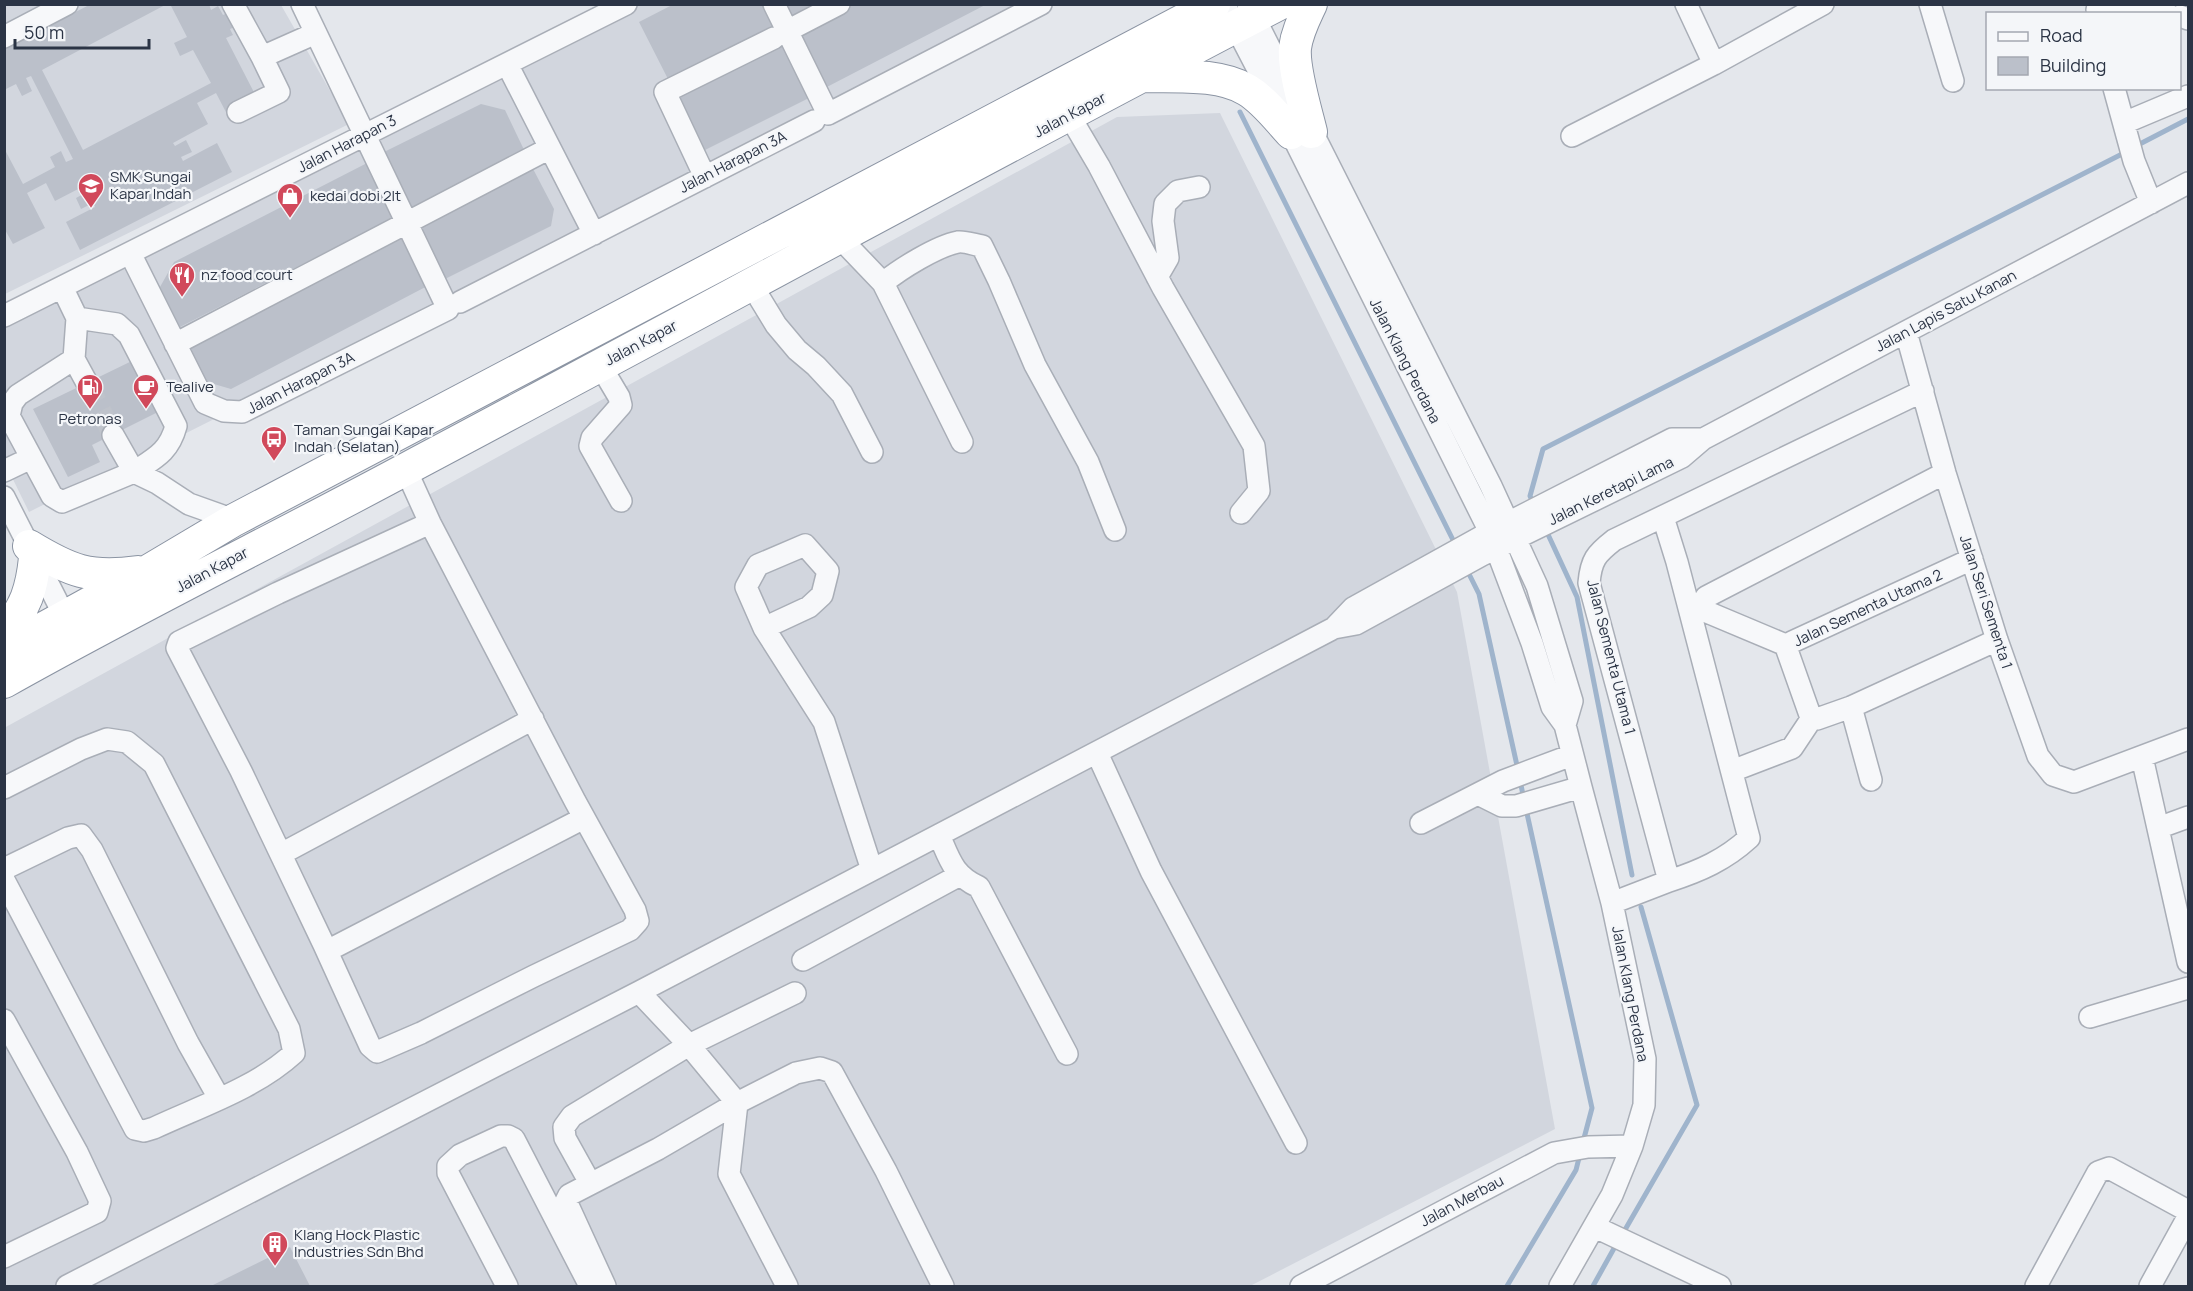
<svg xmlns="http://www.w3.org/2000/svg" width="2193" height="1291" viewBox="0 0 2193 1291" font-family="Manrope,sans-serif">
	<rect width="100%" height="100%" fill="#e4e7ec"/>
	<!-- built -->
	<path fill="#d2d6de" d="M5 5H281L349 124 5 294Z
		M640 5H1025L409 321 29 512 5 463V324Z
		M1220 113 1457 592 1555 1129 1250 1286H5L4 728 1117 117Z"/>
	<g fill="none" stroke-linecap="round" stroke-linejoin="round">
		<!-- stream -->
		<path stroke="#9fb4cc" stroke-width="5" d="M1240 112 1456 546
			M2134 147 2188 119
			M1533 503 1530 496 1543 449 2126 152
			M1545 528 1577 597 1632 875
			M1466 568 1479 594 1518 770
			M1520 780 1524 800
			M1526 809 1592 1108 1583 1142
			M1622 1235 1697 1105 1641 907
			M1507 1286 1576 1170 1580 1154
			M1593 1286 1617 1243"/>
	</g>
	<!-- building -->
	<path fill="#bbc0ca" d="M91 4H167L42 70 83 150 211 83 193 50 180 56 174 43 187 37 170 4H209L211 10 218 6 223 15 230 12 237 26 230 29 233 35 226 38 258 100 228 116 216 93 197 103 208 124 173 143 175 146 186 140 192 152 181 157 183 161 217 143 232 172 80 250 66 222 95 207 93 203 81 209 76 198 87 192 84 186 55 201 46 183 27 193 45 228 13 244 4 228V148L23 184 55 167 50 157 61 151 66 162 73 159 31 76 26 78 32 91 22 96 16 84 4 90V49Z
		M674 4H765L777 27 669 81 639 22Z
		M781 4H819L789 20Z
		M847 4H987L823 89 794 31Z
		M782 38 811 97 705 150 676 91Z
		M481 104 505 110 526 154 410 210 382 153Z
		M371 161 398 215 180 327 160 287 174 262Z
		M531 165 554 209 551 226 445 279 417 222Z
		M408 228 433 283 231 389 207 382 187 343Z
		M138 358 164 409 92 445 100 462 68 477 33 409Z
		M290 1247 310 1286H211Z"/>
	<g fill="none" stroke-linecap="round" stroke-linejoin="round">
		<!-- minor-tunnel -->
		<path stroke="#bfc3cb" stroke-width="21" stroke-dasharray="21 10" stroke-linecap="butt" d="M87 383 113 435"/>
		<!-- minor casing -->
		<g stroke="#a9aeb7" stroke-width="24">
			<path id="minor" d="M233 4 262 57 316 33
				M774 4 828 114 1041 4
				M1224 4 1291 133 1490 532 1532 643 1552 707 1565 725 1581 787 1612 903 1645 1059 1644 1105 1632 1146 1612 1195 1560 1286
				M1686 4 1714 64 1823 4
				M1930 4 1953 81
				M1248 5 1491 486 1537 586 1572 701 1565 725
				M2097 10 2168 14
				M2180 16 2188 19
				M787 31 839 4
				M4 37 67 4
				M507 64 594 234
				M2114 88 2134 161 2151 203
				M238 112 279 92 262 57
				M1069 115 1099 166 1163 288 1254 446 1259 491 1241 513
				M2124 123 2188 96
				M1572 136 1714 64
				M705 177 665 92 774 38
				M839 237 883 283 962 442
				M130 253 205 403 224 411 242 412 448 309 302 4
				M1157 277 1168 258 1163 221 1165 204 1178 191 1199 187
				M883 283C900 269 937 246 958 242 965 241 975 245 982 246L999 281 1035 365 1088 462 1115 530
				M751 284 776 325 797 350 816 366 842 394 872 452
				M62 287 77 318 117 324 129 335 176 426C169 452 155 458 134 472L157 483 189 504 234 520
				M460 302 814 121
				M4 316 626 4
				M77 318 74 359 18 395 12 403 9 416 52 496 62 502 134 472 113 435
				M1906 332 1945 473 1997 640 2038 756 2053 775 2074 782 2188 739
				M175 344 550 148
				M74 359 87 383
				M600 365 619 397 621 405 592 438 590 446 621 501
				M406 470 430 523 575 801 635 910 638 921 630 930 534 976 421 1033 377 1052 370 1046 324 945 241 771 177 648 179 642 278 593 430 523
				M4 471 31 458
				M4 497 65 617
				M1663 517 1677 562 1749 838C1725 860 1700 871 1669 881
				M1972 559 1792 642 1788 646 1787 650 1810 715 1817 719 1851 707 1997 640
				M764 628 809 607 822 595 828 571 805 545 758 565 746 587 764 628 824 722 872 870
				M1334 628 1353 608 1490 532 1672 439H1703
				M1788 646 1707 612 1702 604 1706 597 1945 473
				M1851 707 1871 780
				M1097 753 1151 871 1296 1143
				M2142 757 2188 962
				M1732 771 1792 748 1812 718
				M4 788 81 749 107 739 127 742 154 764 289 1029 294 1053C256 1088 201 1106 154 1128L144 1131 135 1129 4 880
				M1478 794 1502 806H1516L1581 787
				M1421 823 1503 781 1572 755
				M2158 828 2188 817
				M939 835C950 860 953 875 979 887L1067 1054
				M281 854 533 719
				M4 869 68 838 81 835 92 850 188 1043 219 1098
				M1612 903 1669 881 1589 583C1591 560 1596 554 1614 540L1923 391
				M327 951 584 818
				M803 960 960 875
				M639 992 689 1045 737 1103 796 1073 820 1068 832 1072 886 1171 943 1286
				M2090 1017 2188 988
				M4 1020 77 1152 100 1201 97 1212 4 1257
				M590 1183 565 1138 564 1127 572 1116 689 1045 795 993
				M1595 1227 1720 1286
				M67 1286 639 992 1334 628 1356 624 1482 555 1682 457 1703 439 2188 183
				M507 1286 448 1173V1166L460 1155 501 1136H508L514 1139 590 1286
				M605 1286 566 1201 569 1195 658 1149 737 1103 729 1174 787 1286
				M1301 1286 1554 1153 1588 1147 1632 1146
				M2036 1286 2098 1172 2109 1168 2188 1211
				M2150 1286 2188 1217"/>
		</g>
		<!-- highway casing -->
		<g stroke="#8b94a3" stroke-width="34">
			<path id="highway" d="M1144 76C1176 77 1219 73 1247 90 1264 100 1278 119 1291 133
				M1311 132C1306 111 1293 69 1295 48 1297 32 1304 19 1311 4
				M29 546C70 571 90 579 138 572
				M4 631C26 610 32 587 35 558
				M4 650 148 571 234 520 1214 4
				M4 682C137 607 274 540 408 468 698 314 987 156 1279 4"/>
		</g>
		<!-- minor -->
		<use href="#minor" stroke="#f7f8fa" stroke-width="21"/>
		<!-- highway -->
		<use href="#highway" stroke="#fff" stroke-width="32"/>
	</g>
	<!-- icons -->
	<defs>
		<g id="school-pin" transform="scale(1.35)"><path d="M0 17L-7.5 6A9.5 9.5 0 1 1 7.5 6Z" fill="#d1495b" stroke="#f4f6f9"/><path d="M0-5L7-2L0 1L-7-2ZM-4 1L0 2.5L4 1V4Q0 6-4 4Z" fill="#fff"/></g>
		<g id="shop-pin" transform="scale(1.35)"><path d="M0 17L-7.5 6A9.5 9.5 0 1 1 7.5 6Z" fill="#d1495b" stroke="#f4f6f9"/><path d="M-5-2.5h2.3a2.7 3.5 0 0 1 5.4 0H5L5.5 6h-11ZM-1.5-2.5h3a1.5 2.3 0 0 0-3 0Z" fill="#fff"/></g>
		<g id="restaurant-pin" transform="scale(1.35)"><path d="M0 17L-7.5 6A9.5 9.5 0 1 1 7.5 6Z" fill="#d1495b" stroke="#f4f6f9"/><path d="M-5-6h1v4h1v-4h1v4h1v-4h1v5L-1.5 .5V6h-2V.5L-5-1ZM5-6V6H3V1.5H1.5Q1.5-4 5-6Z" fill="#fff"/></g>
		<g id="fuel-pin" transform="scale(1.35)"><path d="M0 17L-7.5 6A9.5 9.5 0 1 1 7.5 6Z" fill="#d1495b" stroke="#f4f6f9"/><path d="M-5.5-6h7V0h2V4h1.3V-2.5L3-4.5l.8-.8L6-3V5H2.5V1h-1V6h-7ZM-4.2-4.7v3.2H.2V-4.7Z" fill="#fff"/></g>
		<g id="cafe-pin" transform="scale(1.35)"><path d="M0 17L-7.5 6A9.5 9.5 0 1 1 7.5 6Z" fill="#d1495b" stroke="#f4f6f9"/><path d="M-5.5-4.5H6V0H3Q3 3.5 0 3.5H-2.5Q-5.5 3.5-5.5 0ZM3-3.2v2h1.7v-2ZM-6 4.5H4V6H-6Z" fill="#fff"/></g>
		<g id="bus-pin" transform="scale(1.35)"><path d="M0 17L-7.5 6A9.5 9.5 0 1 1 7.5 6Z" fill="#d1495b" stroke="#f4f6f9"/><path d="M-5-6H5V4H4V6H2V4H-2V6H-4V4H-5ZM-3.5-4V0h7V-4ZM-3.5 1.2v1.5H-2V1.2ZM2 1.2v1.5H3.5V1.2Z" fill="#fff"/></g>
		<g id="building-pin" transform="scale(1.35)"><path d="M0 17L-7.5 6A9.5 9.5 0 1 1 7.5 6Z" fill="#d1495b" stroke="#f4f6f9"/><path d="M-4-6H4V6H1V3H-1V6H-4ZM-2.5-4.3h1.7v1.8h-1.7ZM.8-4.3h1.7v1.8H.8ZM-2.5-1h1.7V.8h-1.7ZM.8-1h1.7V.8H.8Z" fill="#fff"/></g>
	</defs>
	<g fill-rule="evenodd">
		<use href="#school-pin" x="91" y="186"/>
		<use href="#shop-pin" x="290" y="196"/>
		<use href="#restaurant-pin" x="182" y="275"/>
		<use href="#fuel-pin" x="90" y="387"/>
		<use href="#cafe-pin" x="146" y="387"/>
		<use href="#bus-pin" x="274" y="439"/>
		<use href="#building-pin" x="275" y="1244"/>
	</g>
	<g text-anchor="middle" stroke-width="4.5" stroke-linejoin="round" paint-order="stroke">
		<!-- street labels -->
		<g font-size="15" fill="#2b3445" stroke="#f4f6f9">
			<text transform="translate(1070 115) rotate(-28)" y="5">Jalan Kapar</text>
			<text transform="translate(347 144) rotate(-27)" y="5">Jalan Harapan 3</text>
			<text transform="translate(733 162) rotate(-27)" y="5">Jalan Harapan 3A</text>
			<text transform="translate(1946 311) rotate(-28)" y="5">Jalan Lapis Satu Kanan</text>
			<text transform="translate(641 343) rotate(-28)" y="5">Jalan Kapar</text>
			<text transform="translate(1405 361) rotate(63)" y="5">Jalan Klang Perdana</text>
			<text transform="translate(301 383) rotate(-27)" y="5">Jalan Harapan 3A</text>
			<text transform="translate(1611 491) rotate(-26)" y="5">Jalan Keretapi Lama</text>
			<text transform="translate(212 570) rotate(-28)" y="5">Jalan Kapar</text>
			<text transform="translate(1986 602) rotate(72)" y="5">Jalan Seri Sementa 1</text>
			<text transform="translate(1868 608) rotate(-25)" y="5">Jalan Sementa Utama 2</text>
			<text transform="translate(1611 657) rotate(76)" y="5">Jalan Sementa Utama 1</text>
			<text transform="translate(1630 994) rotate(79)" y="5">Jalan Klang Perdana</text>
			<text transform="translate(1462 1201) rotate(-28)" y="5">Jalan Merbau</text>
		</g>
		<!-- poi labels -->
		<g font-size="15" fill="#2b3445" stroke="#f4f6f9" text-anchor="start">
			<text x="110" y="182">SMK Sungai<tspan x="110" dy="17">Kapar Indah</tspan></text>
			<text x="310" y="201">kedai dobi 2lt</text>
			<text x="201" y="280">nz food court</text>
			<text x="166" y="392">Tealive</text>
			<text x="90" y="424" text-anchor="middle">Petronas</text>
			<text x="294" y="435">Taman Sungai Kapar<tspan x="294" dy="17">Indah (Selatan)</tspan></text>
			<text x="294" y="1240">Klang Hock Plastic<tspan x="294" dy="17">Industries Sdn Bhd</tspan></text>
		</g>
	</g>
	<!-- border -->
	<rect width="2193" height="1291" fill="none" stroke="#2b3445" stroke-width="12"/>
	<!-- legend -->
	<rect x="1986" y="12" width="195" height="78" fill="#f4f6f9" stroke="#a4a8b1" stroke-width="1.5"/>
	<rect x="1998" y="32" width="30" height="9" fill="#f7f8fa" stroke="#a4a8b1" stroke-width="1.5"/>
	<text x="2040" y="42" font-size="18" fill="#2b3445">Road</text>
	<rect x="1998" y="57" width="30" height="18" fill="#bbc0ca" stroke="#a4a8b1" stroke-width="1.5"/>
	<text x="2040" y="72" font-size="18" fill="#2b3445">Building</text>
	<!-- scale -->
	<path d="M15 39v9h134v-9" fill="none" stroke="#2b3445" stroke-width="3"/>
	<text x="24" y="39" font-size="18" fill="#2b3445" stroke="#f4f6f9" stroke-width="4.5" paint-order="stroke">50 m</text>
</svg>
